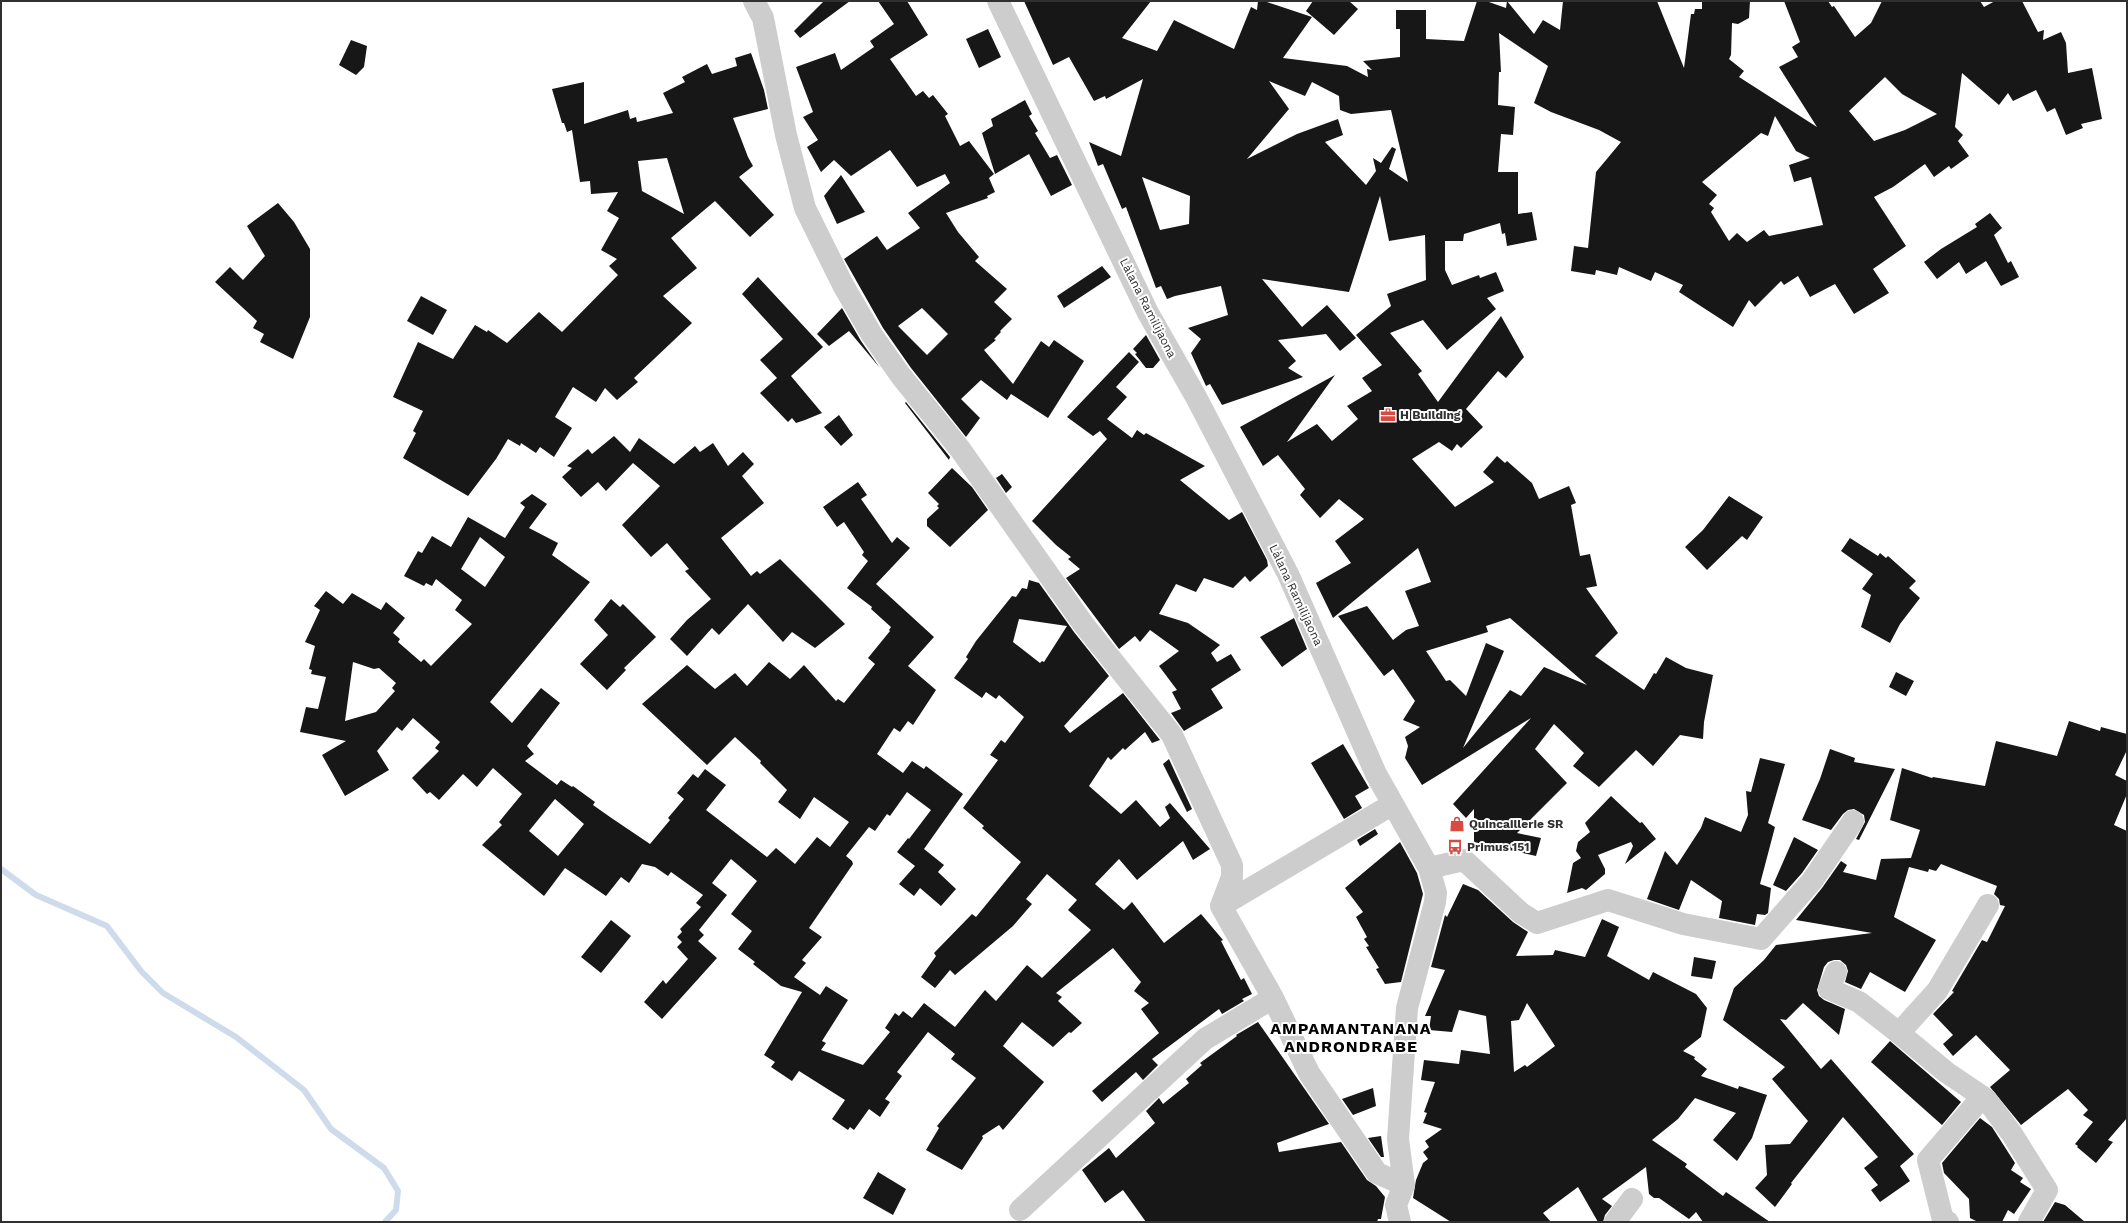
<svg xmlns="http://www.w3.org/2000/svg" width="2128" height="1223" viewBox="0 0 2128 1223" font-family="'Work Sans',sans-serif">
	<rect width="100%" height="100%" fill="#fff"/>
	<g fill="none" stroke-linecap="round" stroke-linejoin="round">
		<!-- stream -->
		<path stroke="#cddbea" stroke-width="6" d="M1 869 36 895 107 926 141 971 163 993 236 1037 304 1090 331 1129 384 1168 398 1191 396 1210 385 1222"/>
	</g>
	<!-- building -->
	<path fill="#171717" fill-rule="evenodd" d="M824 1H850L800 38 794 31Z
		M878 1H907L928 35 890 59 916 96 923 91 929 98 933 95 948 114 945 116 960 146 969 141 994 174 989 178 995 192 987 196 988 198 946 213 958 232 979 257 975 261 1007 289 994 302 1012 319 1000 331 1001 332 994 339 996 340 984 350 1013 384 1041 341 1049 347 1054 340 1084 361 1048 418 1011 394 1007 400 981 380 961 399 980 418 966 437 911 368 883 328 844 259 877 236 887 250 920 228 908 213 950 183 945 174 917 187 890 150 851 176 834 160 821 172 807 147 818 140 803 117 813 112 796 67 835 53 841 70 874 47 870 41 894 24ZM922 308 948 334 927 355 898 326Z
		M1024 1H1151L1122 38 1157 51 1174 20 1234 49 1251 7 1257 10 1258 1H1264L1312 17 1283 58 1347 66 1368 77 1367 69 1372 70 1363 61 1400 57V29H1396V10H1426V39L1464 41 1477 1H1486L1506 8 1507 1 1534 34 1543 20 1560 30 1563 1H1657L1684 68 1691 14H1694L1695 9H1702V1H1750L1749 18 1738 24 1732 23 1731 55 1729 59 1744 71 1739 77 1817 127 1779 67 1798 57 1792 47 1800 42 1784 1H1828L1832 7 1834 6 1855 37 1871 23 1882 1H1980L1984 7 1995 1H2022L2038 32 2044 30 2043 40 2061 32 2066 43 2068 73 2092 68 2102 119 2081 124 2083 128 2066 135 2055 108 2047 112 2036 90 2013 101 2008 93 1999 105 1962 73 1955 127 1963 135 1958 141 1969 156 1951 169 1949 166 1934 177 1925 164 1893 187 1874 197 1906 246 1873 269 1889 293 1854 314 1835 284 1810 297 1798 276 1784 285 1781 281 1755 307 1749 300 1733 327 1679 292 1683 285 1655 272 1651 281 1619 267 1617 275 1596 270 1595 275 1571 271 1574 246 1588 248 1596 172 1621 142 1599 130 1551 112 1534 103 1548 66 1499 33 1501 72H1499L1498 105 1515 107 1513 135 1501 134 1498 172H1518V214L1532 212 1537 240 1507 246 1505 233 1502 234 1500 223 1464 234 1463 241H1445V270L1452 285 1479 275 1480 278 1496 272 1504 291 1487 298 1496 309 1447 350 1423 320 1390 333 1422 371 1418 374 1438 402 1501 316 1524 357 1506 378 1498 371 1466 409 1483 427 1461 448 1457 444 1452 451 1439 442 1412 459 1455 507 1494 482 1483 472 1497 456 1505 463 1507 461 1532 483 1539 499 1569 486 1576 503 1571 505 1580 556 1590 554 1597 586 1586 588 1618 633 1595 656 1644 690 1654 673 1656 674 1666 657 1686 668 1713 675 1704 722 1703 739 1680 735 1653 766 1636 750 1599 787 1573 766 1584 753 1554 724 1535 749 1567 783 1517 833 1541 838 1536 856 1474 842V809L1466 818 1453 804 1531 718 1422 785 1405 758 1408 746 1405 737 1420 727 1403 720 1415 701 1393 669 1384 676 1338 616 1367 606 1393 640 1406 630 1419 626 1405 591 1431 582 1418 548 1333 618 1316 583 1351 563 1335 541 1364 519 1339 499 1320 518 1300 495 1305 489 1278 455 1263 466 1240 427 1335 375 1287 442 1317 424 1332 441 1358 419 1347 406 1372 391 1362 378 1382 365 1356 335 1391 306 1387 294 1426 280 1425 235 1389 241 1380 196 1349 292 1262 279 1302 327 1327 305 1356 338 1340 351 1326 334 1278 340 1296 361 1288 368 1303 377 1222 405 1210 384 1206 386 1191 353 1201 339 1188 328 1228 315 1221 286 1175 296 1167 299 1161 286 1156 288 1126 207 1122 209 1103 164 1098 166 1089 142 1121 156 1143 79 1106 99 1105 96 1094 101 1069 57 1053 65ZM1885 77 1902 94 1937 114 1905 130 1874 141 1849 111ZM1269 81 1305 96 1312 82 1339 96 1340 110 1351 114 1391 110 1408 182 1389 169 1396 149 1392 147 1381 163 1373 158 1376 171 1366 185 1325 142 1343 135 1338 119 1297 134 1247 159 1289 109ZM1775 116 1796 151 1810 158 1789 165 1794 182 1811 177 1823 225 1769 236 1764 230 1747 242 1737 233 1729 241 1711 212 1714 208 1709 204 1717 195 1702 182 1761 133 1768 136ZM1142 177 1190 196 1189 224 1160 230ZM1510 618 1587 685 1544 667 1521 696 1510 690 1463 748 1504 651 1486 643 1466 696 1450 680 1446 681 1426 651 1488 632 1486 626Z
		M1313 1H1349L1358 9 1334 35 1306 11Z
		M988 29 1001 57 979 68 966 39Z
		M351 40 367 46 364 67 356 75 339 65Z
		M751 53 764 90 768 109 733 118 748 157 753 166 739 177 774 215 750 237 715 201 671 238 697 268 663 296 692 323 634 378 638 382 617 400 605 388 596 402 573 387 555 417 572 428 554 457 540 447 536 453 521 443 520 446 508 439 496 459 468 496 403 458 416 433 413 431 423 411 393 397 418 342 453 359 475 325 487 332 488 330 507 343 539 312 562 332 618 275 609 266 617 259 601 250 619 218 607 211 618 192 591 194 590 181 580 182 572 130 567 132 564 123H562L552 89 584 82V124L628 110 630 119 636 117 637 122 673 113 663 93 685 82 682 77 707 64 712 74 737 66 735 58ZM667 158 684 214 642 191 638 161Z
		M1025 100 1032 114 1029 116 1038 131 1035 133 1050 158 1057 155 1072 185 1051 196 1029 154 995 174 982 133 993 126 991 119Z
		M841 175 865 212 837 224 824 196Z
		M278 203 294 222 310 249V317L293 359 260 342 264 334 253 328 257 321 215 282 230 267 243 280 265 256 247 226Z
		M1990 213 2002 228 1994 235 2008 263 2011 261 2019 277 2001 286 1986 261 1966 274 1959 262 1937 279 1924 262 1941 249 1977 227 1975 224Z
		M1102 266 1111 277 1064 308 1057 296Z
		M758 277 823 347 791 376 822 413 805 420 796 423 792 418 788 422 760 393 777 378 760 360 783 339 742 294Z
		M421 296 447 310 433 335 407 321Z
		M842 308 861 341 880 368 849 331 829 346 817 334Z
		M1146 335 1160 360 1153 368H1146L1135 354 1137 353 1133 349Z
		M1129 352 1139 362 1116 387 1127 397 1107 419 1132 438 1137 430 1144 435 1146 433 1205 466 1180 480 1229 520 1242 512 1267 560 1268 566 1250 582 1245 576 1233 588 1204 578 1196 592 1176 584 1159 614 1188 623 1220 645 1211 653 1217 662 1231 654 1241 670 1211 689 1223 708 1184 731 1171 713 1181 709 1172 692 1177 690 1159 666 1179 651 1150 630 1140 642 1135 636 1119 649 1066 578 1080 569 1068 559 1071 557 1056 545 1032 521 1107 439 1100 431 1093 436 1067 417Z
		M906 402 950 457 949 460 905 403Z
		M839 415 853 435 841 446 824 427Z
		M614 436 630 452 639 438 674 464 695 446 700 452 713 443 728 466 743 452 754 464 742 476 764 503 721 538 751 576 757 571 760 574 780 559 845 624 815 648 792 632 783 642 748 604 719 635 712 628 687 656 670 639 687 620 711 599 685 571 689 569 667 543 651 557 622 525 660 486 633 463 606 491 598 482 581 497 562 477 572 468 567 466 588 449 592 454Z
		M952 468 972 487 988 510 950 547 927 526V519L939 508 937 506 939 504 928 493Z
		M1002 474 1012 487 1006 493 996 478Z
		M858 482 867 495 861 499 892 543 897 537 910 548 876 584 934 637 908 666 936 690 913 725 908 721 900 732 894 728 877 754 903 773 912 761 924 769 926 766 963 794 924 849 944 865 938 872 956 889 941 906 920 888 914 896 899 884 915 866 897 852 908 838 909 839 931 810 907 792 890 816 887 814 875 831 869 827 846 856 852 861 853 864 809 928 822 937 802 960 806 963 794 977 820 995 826 986 848 1000 822 1041 826 1043 821 1050 863 1065 890 1032 885 1028 895 1013 899 1016 903 1011 912 1018 924 1003 955 1027 985 990 996 1001 1027 965 1042 978 1091 930 1068 910 1077 900 1047 874 1026 899 1032 904 1013 926 955 975 950 970 935 988 921 977 936 956 934 953 972 914 976 917 1021 862 982 828 984 826 963 808 998 760 990 755 1001 740 1005 743 1024 717 999 695 996 699 986 692 982 698 954 678 968 659 966 657 976 641 1012 596 1016 597 1022 588 1027 589 1029 580 1039 583 1074 632 1109 676 1064 726 1070 733 1123 693 1160 740 1152 743 1145 732 1125 750 1123 748 1111 760 1108 757 1089 786 1121 814 1136 800 1160 827 1170 818 1165 807 1170 803 1210 849 1193 860 1183 841 1137 880 1119 859 1095 884 1124 910 1132 902 1164 943 1201 914 1223 940 1221 941 1241 980 1244 978 1252 994 1242 999 1244 1001 1222 1014 1219 1009 1152 1059 1158 1065 1143 1080 1136 1072 1102 1102 1092 1091 1159 1033 1141 1009 1149 1003 1134 991 1141 982 1113 948 1056 993 1062 997 1058 1001 1082 1023 1071 1033 1069 1032 1053 1047 1022 1022 1003 1046 1044 1082 1003 1130 999 1125 982 1136 983 1138 962 1170 926 1150 939 1128 937 1126 976 1078 951 1059 955 1054 928 1032 897 1072 902 1076 885 1099 890 1102 880 1117 869 1109 854 1130 850 1127 848 1130 832 1119 845 1100 799 1071 792 1081 771 1067 775 1062 764 1055 802 992 781 986 753 964 755 962 738 949 752 931 731 914 757 881 731 859 712 883 727 895 699 930 704 935 698 941 717 958 662 1019 644 1002 663 980 666 984 688 959 677 947 682 942 677 937 682 932 680 929 701 907 696 903 703 895 671 872 668 876 655 867 642 864 629 883 621 877 606 896 565 868 544 896 482 845 502 825 499 822 522 794 493 768 477 787 463 774 439 800 430 792 427 794 412 778 439 751 435 748 440 742 413 718 402 731 397 727 377 751 389 770 345 796 322 755 346 741 300 732 306 707 318 709 326 677 311 674 312 670 309 669 315 646 305 642 320 610 314 606 326 591 343 604 352 593 381 610 386 602 405 618 393 633 400 639 398 642 421 662 424 659 431 666 472 624 455 610 462 600 436 579 432 586 426 583 424 586 404 576 418 551 422 553 432 536 451 547 468 517 505 538 525 507 520 503 532 494 547 504 529 528 558 543 552 555 590 582 490 702 512 723 541 688 560 703 527 746 534 754 525 761 557 785 561 780 572 787 573 786 595 802 593 805 610 817 650 844 670 820 668 818 684 799 677 793 693 774 698 778 705 769 726 785 706 810 767 857 776 848 795 864 817 837 830 847 849 822 814 797 800 819 778 802 787 790 760 763 761 761 735 737 707 765 642 704 687 665 715 689 735 673 747 686 769 662 790 679 804 665 836 701 838 699 844 703 875 664 868 658 890 631 889 630 891 627 871 609 872 607 847 588 868 561 862 555 864 552 844 522 837 527 823 507ZM480 537 505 557 485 587 461 569ZM1019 619 1067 626 1044 662 1042 661 1040 663 1013 642ZM353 662 374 669 379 668 396 683 392 688 395 691 376 712 345 721ZM555 799 584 824 558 856 529 831Z
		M1729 496 1763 517 1747 540 1742 536 1707 570 1685 547 1703 530Z
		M1850 538 1878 556 1880 553 1886 558 1888 556 1916 581 1909 588 1920 598 1900 624 1890 643 1861 627 1871 595 1862 589 1873 574 1841 551Z
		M611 599 620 607 623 604 656 637 624 668 626 670 607 690 580 664 608 635 594 620Z
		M1294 618 1307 649 1282 667 1260 637Z
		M1896 672 1914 681 1906 696 1889 687Z
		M2069 721 2100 731 2101 727 2127 734V750L2115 775 2127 781V794L2114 825 2127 831V1118L2108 1140 2113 1142 2096 1163 2077 1147 2078 1146 2075 1144 2093 1122 2083 1115 2088 1110 2068 1089 2021 1125 1990 1087 2010 1070 1976 1035 1953 1056 1943 1044 1953 1035 1933 1014 1954 992 1952 991 1982 940 1987 942 2005 906 2000 905 1999 899 1994 894 1997 886 1941 864 1936 871 1929 869 1928 872 1909 867 1894 917 1936 940 1905 992 1870 972 1861 989 1845 982 1848 971 1846 965 1840 960H1834L1828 962 1824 967 1817 990 1819 996 1824 1000 1845 1009 1839 1035 1803 1003 1786 1020 1780 1019 1821 1069 1831 1059 1914 1154 1900 1166 1910 1181 1880 1202 1871 1190 1878 1185 1864 1168 1878 1157 1843 1117 1791 1183 1792 1184 1775 1207 1755 1188 1767 1175 1765 1145 1790 1144 1808 1121 1772 1079 1785 1067 1723 1020 1734 988 1764 960 1776 945 1872 933 1796 920 1822 888 1841 861 1847 865 1843 872 1876 880 1881 859 1911 858 1920 830 1890 820 1902 768 1932 778 1933 777 1985 786 1996 741 2057 756Z
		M1343 744 1369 788 1355 796 1362 808 1344 819 1311 763Z
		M1830 749 1855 758 1854 762 1895 769 1859 840 1856 839 1865 822 1864 815 1854 809 1848 810 1843 814 1831 830 1802 820 1820 779Z
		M1760 758 1785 764 1768 823 1775 827 1760 884 1771 888 1768 913 1765 915 1757 914 1755 925 1719 918 1722 901 1691 880 1679 910 1647 899 1665 851 1677 865 1701 828 1705 817 1741 832 1748 815 1746 791 1751 792Z
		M1169 759 1192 809 1187 812 1163 764Z
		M1611 796 1640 823 1642 822 1656 839 1625 864 1633 846 1631 842 1598 855 1605 869V874L1586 890 1582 888 1567 893 1573 863 1581 858 1576 851 1578 842 1590 832 1585 823Z
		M1375 829 1378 834 1360 846 1357 840Z
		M1794 837 1818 850 1802 873 1786 891 1773 885Z
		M1400 842 1417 873 1423 894 1401 982 1385 984 1376 969 1379 968 1366 947 1369 946 1364 939 1367 937 1356 917 1363 912 1345 888Z
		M1463 884 1478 890 1513 922 1528 932 1516 956 1553 955 1555 950 1585 957 1602 919 1619 927 1607 956 1649 980 1653 972 1696 994 1707 1008 1701 1037 1683 1051 1695 1057 1694 1059 1707 1069 1701 1076 1738 1089 1739 1086 1767 1095 1752 1138 1737 1161 1713 1140 1736 1113 1695 1098 1678 1119 1652 1140 1687 1164 1685 1167 1723 1196 1726 1192 1770 1222H1703L1696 1212 1689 1219 1659 1198H1654L1649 1194 1646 1167 1602 1199 1612 1206 1605 1215 1603 1222H1598L1578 1187 1543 1213 1551 1222H1451L1413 1198 1416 1180 1423 1163 1428 1159 1423 1152 1429 1147 1425 1141 1442 1129 1423 1123 1427 1113 1424 1112 1435 1082 1421 1080 1424 1060 1459 1064 1461 1050 1490 1054 1486 1016 1459 1010 1452 1032 1429 1030 1431 1016H1425L1445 970 1431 967 1445 915 1447 917ZM1527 1003 1555 1046 1527 1067 1525 1065 1514 1072 1511 1021 1519 1020Z
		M611 920 631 936 601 973 581 957Z
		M1694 957 1716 961 1712 979 1691 976Z
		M1258 1022 1329 1124 1277 1143 1279 1152 1341 1142 1367 1180 1376 1186 1385 1197 1381 1219H1378L1377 1222H1146L1123 1190 1105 1203 1082 1170 1109 1148 1116 1158 1155 1123 1146 1111 1159 1098 1163 1104 1189 1083 1186 1079 1202 1065 1200 1063 1237 1036 1236 1035Z
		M1890 1041 1961 1102 1942 1125 1871 1062Z
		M1373 1088 1376 1106 1353 1115 1342 1099Z
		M1980 1118 1992 1127 2015 1163 2011 1170 2023 1178 2020 1182 2031 1189 2014 1214 2008 1210 2002 1222H1978L1970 1218 1969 1199 1944 1173 1942 1163Z
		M1381 1136 1384 1157H1381L1368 1138Z
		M878 1172 906 1189 893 1215 863 1198Z
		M2055 1202 2065 1205 2085 1222H2043Z"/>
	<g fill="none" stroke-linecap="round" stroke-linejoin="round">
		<!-- minor -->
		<path stroke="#cdcdcd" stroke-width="22" d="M754 1 763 18 786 135 805 208 843 285 872 335 901 376 960 449 1084 625 1172 735 1232 865V877L1221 906 1273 998 1309 1073 1377 1173 1404 1185
			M998 1 1148 313 1196 397 1288 574 1376 774 1429 868 1436 893 1435 902 1407 1008 1398 1139 1404 1185 1396 1205 1400 1222
			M1429 868 1464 860 1521 913 1537 923 1608 900 1683 924 1761 939 1812 881 1853 821
			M1988 905 1937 991 1899 1033 1946 1072 1986 1099 2012 1134 2047 1190 2029 1222
			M1221 906 1393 804
			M1836 972 1829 989 1859 1002 1899 1033
			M1020 1210 1205 1039 1273 998
			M1615 1222 1632 1199
			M1948 1222 1943 1220 1928 1160 1982 1097"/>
	</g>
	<!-- icons -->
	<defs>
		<g id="office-bare" transform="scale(1.2)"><path d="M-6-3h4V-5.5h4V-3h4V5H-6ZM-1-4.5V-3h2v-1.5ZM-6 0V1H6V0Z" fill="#d74b42" stroke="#fff" stroke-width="2.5" paint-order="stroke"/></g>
		<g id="shop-bare" transform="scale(1.2)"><path d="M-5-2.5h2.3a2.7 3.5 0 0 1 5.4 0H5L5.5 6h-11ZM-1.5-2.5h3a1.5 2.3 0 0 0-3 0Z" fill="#d74b42" stroke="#fff" stroke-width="2.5" paint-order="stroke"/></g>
		<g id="bus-bare" transform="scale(1.2)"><path d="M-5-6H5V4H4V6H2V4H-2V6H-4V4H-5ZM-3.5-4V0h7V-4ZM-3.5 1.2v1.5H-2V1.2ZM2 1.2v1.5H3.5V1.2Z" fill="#d74b42" stroke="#fff" stroke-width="2.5" paint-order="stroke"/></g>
	</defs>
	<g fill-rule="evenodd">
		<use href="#office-bare" x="1388" y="415"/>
		<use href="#shop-bare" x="1457" y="824"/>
		<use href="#bus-bare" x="1455" y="847"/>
	</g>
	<g text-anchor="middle" stroke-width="4" stroke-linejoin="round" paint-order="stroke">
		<!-- street labels -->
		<g font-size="12" fill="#303030" stroke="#fff">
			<text transform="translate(1148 308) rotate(63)" y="4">Làlana Ramilijaona</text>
			<text transform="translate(1296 595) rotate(65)" y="4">Làlana Ramilijaona</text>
		</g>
		<!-- poi labels -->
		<g font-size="12" font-weight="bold" fill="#303030" stroke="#fff" text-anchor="start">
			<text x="1400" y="419">H Building</text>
			<text x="1469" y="828">Quincaillerie SR</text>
			<text x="1467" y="851">Primus 151</text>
		</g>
		<!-- district labels -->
		<g font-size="16" font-weight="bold" letter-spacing="1" fill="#000" stroke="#fff">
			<text x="1351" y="1034">AMPAMANTANANA<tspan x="1351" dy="18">ANDRONDRABE</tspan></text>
		</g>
	</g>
	<!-- border -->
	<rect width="2128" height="1223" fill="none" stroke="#303030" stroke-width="4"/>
</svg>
